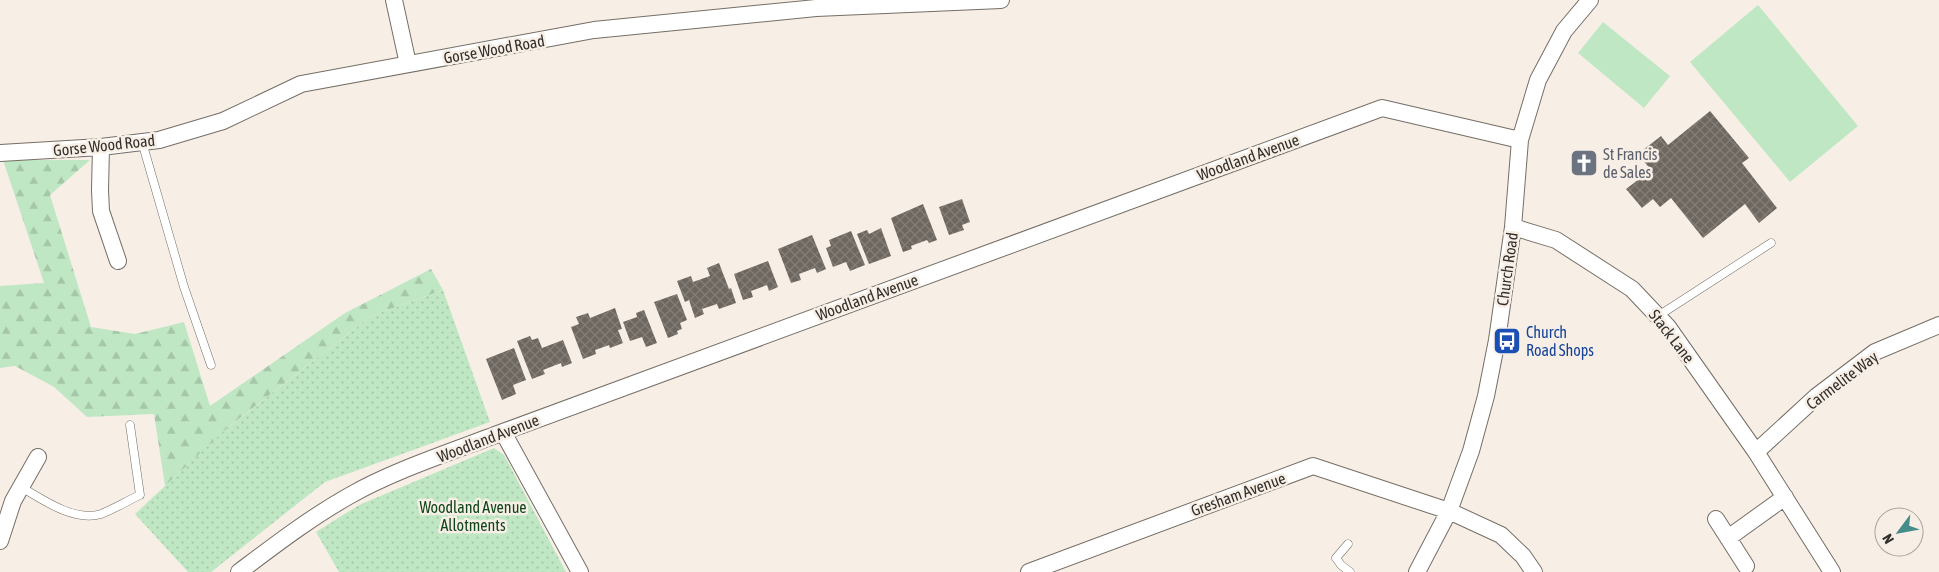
<svg xmlns="http://www.w3.org/2000/svg" width="1939" height="572" viewBox="0 0 1939 572" font-family="'Asap Condensed',sans-serif">
	<defs>
		<pattern id="forest-firs" width="22" height="20" patternUnits="userSpaceOnUse" patternTransform="scale(1.25)"><rect width="22" height="20" fill="#c0e7c3"/><path d="M5 1l3.5 6h-7zM16 11l3.5 6h-7z" fill="#a5c6a8"/></pattern>
		<pattern id="park-dots" width="8" height="8" patternUnits="userSpaceOnUse" patternTransform="scale(1.25)"><rect width="8" height="8" fill="#c0e7c3"/><path d="M2 2h.1M6 6h.1" fill="none" stroke="#a5c6a8" stroke-width="1.8" stroke-linecap="round"/></pattern>
		<pattern id="building-cross-hatch" width="8" height="8" patternUnits="userSpaceOnUse" patternTransform="scale(1.25)"><rect width="8" height="8" fill="#6e6760"/><path d="M0 0l8 8M0 8l8-8" fill="none" stroke="#837e78"/></pattern>
	</defs>
	<rect width="100%" height="100%" fill="#f7efe6"/>
	<!-- grass -->
	<path fill="#c0e7c3" d="M1758 5 1858 126 1790 182 1690 62Z
		M1603 22 1670 76 1644 108 1578 53Z"/>
	<!-- forest -->
	<path fill="url(#forest-firs)" d="M3 160H90L50 195 91 327 135 334 184 322 210 406 345 313 431 269 443 290 371 316 231 425 165 486 154 414 87 417 54 387 15 366 0 368V286L44 283Z"/>
	<!-- park -->
	<path fill="url(#park-dots)" d="M443 290 490 422 325 482 211 572H188L135 514 225 430 371 316Z
		M494 448 504 455 566 572H339L316 532 359 505Z"/>
	<!-- building -->
	<path fill="url(#building-cross-hatch)" d="M1710 111 1749 158 1742 163 1777 208 1759 223 1745 204 1703 238 1671 198 1660 207 1653 199 1642 208 1626 189 1651 170 1638 154 1661 136 1668 145Z
		M962 199 970 222 962 225 964 230 949 235 939 207Z
		M923 204 937 240 929 243 927 240 911 246 912 249 903 252 891 218Z
		M881 228 891 256 869 264 857 234 867 230 869 234Z
		M851 231 865 265 850 271 846 262 833 267 826 248 831 246 829 240Z
		M812 235 826 269 817 273 815 268 799 274 801 280 791 283 778 249Z
		M768 261 778 287 769 291 767 285 751 291 753 297 743 300 734 274Z
		M719 263 729 289 731 288 736 303 719 309 717 304 702 309 704 314 695 318 689 300 685 302 677 281 691 276 693 282 710 276 707 268Z
		M677 294 687 320 680 323 682 329 677 331 678 334 668 338 654 302Z
		M615 308 622 329 618 330 623 343 610 348 609 345 601 348 595 350 596 354 583 359 571 327 579 324 576 317 588 313 590 318Z
		M644 310 657 343 646 347 642 337 630 341 623 322 637 317 636 313Z
		M530 336 532 340 538 338 542 348 563 340 572 363 562 367 561 363 543 370 545 374 532 379 517 341Z
		M514 348 526 380 513 385 516 394 502 400 486 359Z"/>
	<g fill="none" stroke-linecap="round" stroke-linejoin="round">
		<!-- lane casing -->
		<g stroke="#756e66" stroke-width="9">
			<path id="lane" d="M142 142 184 287 211 365
				M1658 316 1771 243
				M21 487C43 500 74 522 101 514 114 509 127 501 140 495L130 425
				M1348 544 1336 558 1341 565 1350 572"/>
		</g>
		<!-- street casing -->
		<g stroke="#756e66" stroke-width="18">
			<path id="street" d="M394 0 408 64
				M101 147 100 190 101 211 118 261
				M0 153 101 147 159 140 223 121 301 84 594 30 816 8 1001 0
				M1513 227 1556 240 1632 289 1668 327 1756 452 1832 572
				M503 432 580 572
				M1756 452 1817 396 1875 352 1939 325
				M1716 519 1746 566
				M1728 538 1785 497
				M0 541 13 501 38 457
				M239 572C275 545 310 518 349 496 394 470 454 451 503 432L1382 108 1520 140
				M1029 572 1313 466 1449 511 1501 535 1523 556 1534 572
				M1417 572 1449 511 1471 451 1486 396 1497 340 1513 227 1520 140 1538 80 1564 31 1590 0"/>
		</g>
		<!-- lane -->
		<use href="#lane" stroke="#fff" stroke-width="8"/>
		<!-- street -->
		<use href="#street" stroke="#fff" stroke-width="16"/>
	</g>
	<!-- icons -->
	<defs>
		<g id="church-square" transform="scale(1.4375)"><rect x="-9" y="-9" width="18" height="18" rx="4" fill="#6b7280" stroke="#f7efe6"/><path d="M-1.2-6h2.4v3.5h3.3v2.4h-3.3V6h-2.4V-.1h-3.3v-2.4h3.3Z" fill="#fff"/></g>
		<g id="bus-square" transform="scale(1.4375)"><rect x="-9" y="-9" width="18" height="18" rx="4" fill="#1a4fb4" stroke="#f7efe6"/><path d="M-5-6H5V4H4V6H2V4H-2V6H-4V4H-5ZM-3.5-4V0h7V-4ZM-3.5 1.2v1.5H-2V1.2ZM2 1.2v1.5H3.5V1.2Z" fill="#fff"/></g>
	</defs>
	<g fill-rule="evenodd">
		<use href="#church-square" x="1584" y="163"/>
		<use href="#bus-square" x="1507" y="341"/>
	</g>
	<g text-anchor="middle" stroke-width="5" stroke-linejoin="round" paint-order="stroke">
		<!-- street labels -->
		<g font-size="16" fill="#322f2c" stroke="#f7efe6">
			<text transform="translate(494 49) rotate(-10)" y="6">Gorse Wood Road</text>
			<text transform="translate(104 145) rotate(-6)" y="6">Gorse Wood Road</text>
			<text transform="translate(1248 157) rotate(-20)" y="6">Woodland Avenue</text>
			<text transform="translate(1507 269) rotate(-82)" y="6">Church Road</text>
			<text transform="translate(867 297) rotate(-20)" y="6">Woodland Avenue</text>
			<text transform="translate(1672 336) rotate(52)" y="6">Stack Lane</text>
			<text transform="translate(1842 380) rotate(-37)" y="6">Carmelite Way</text>
			<text transform="translate(488 438) rotate(-21)" y="6">Woodland Avenue</text>
			<text transform="translate(1238 494) rotate(-20)" y="6">Gresham Avenue</text>
		</g>
		<!-- worship labels -->
		<g font-size="16" fill="#5b616d" stroke="#f7efe6" text-anchor="start">
			<text x="1603" y="160">St Francis<tspan x="1603" dy="18">de Sales</tspan></text>
		</g>
		<!-- transit labels -->
		<g font-size="16" fill="#164399" stroke="#f7efe6" text-anchor="start">
			<text x="1526" y="338">Church<tspan x="1526" dy="18">Road Shops</tspan></text>
		</g>
		<!-- park labels -->
		<g font-size="16" fill="#10461b" stroke="#f7efe6">
			<text x="473" y="513">Woodland Avenue<tspan x="473" dy="18">Allotments</tspan></text>
		</g>
	</g>
	<!-- north arrow -->
	<g transform="translate(1899 532) rotate(238)"><circle r="24" fill="#f7efe6" stroke="#a8a29c"/>
	<path d="M0-4L9 19L0 12L-9 19Z" fill="#458c8a"/>
	<text y="-8" font-size="14" font-weight="bold" text-anchor="middle" fill="#322f2c">N</text>
	</g>
</svg>
